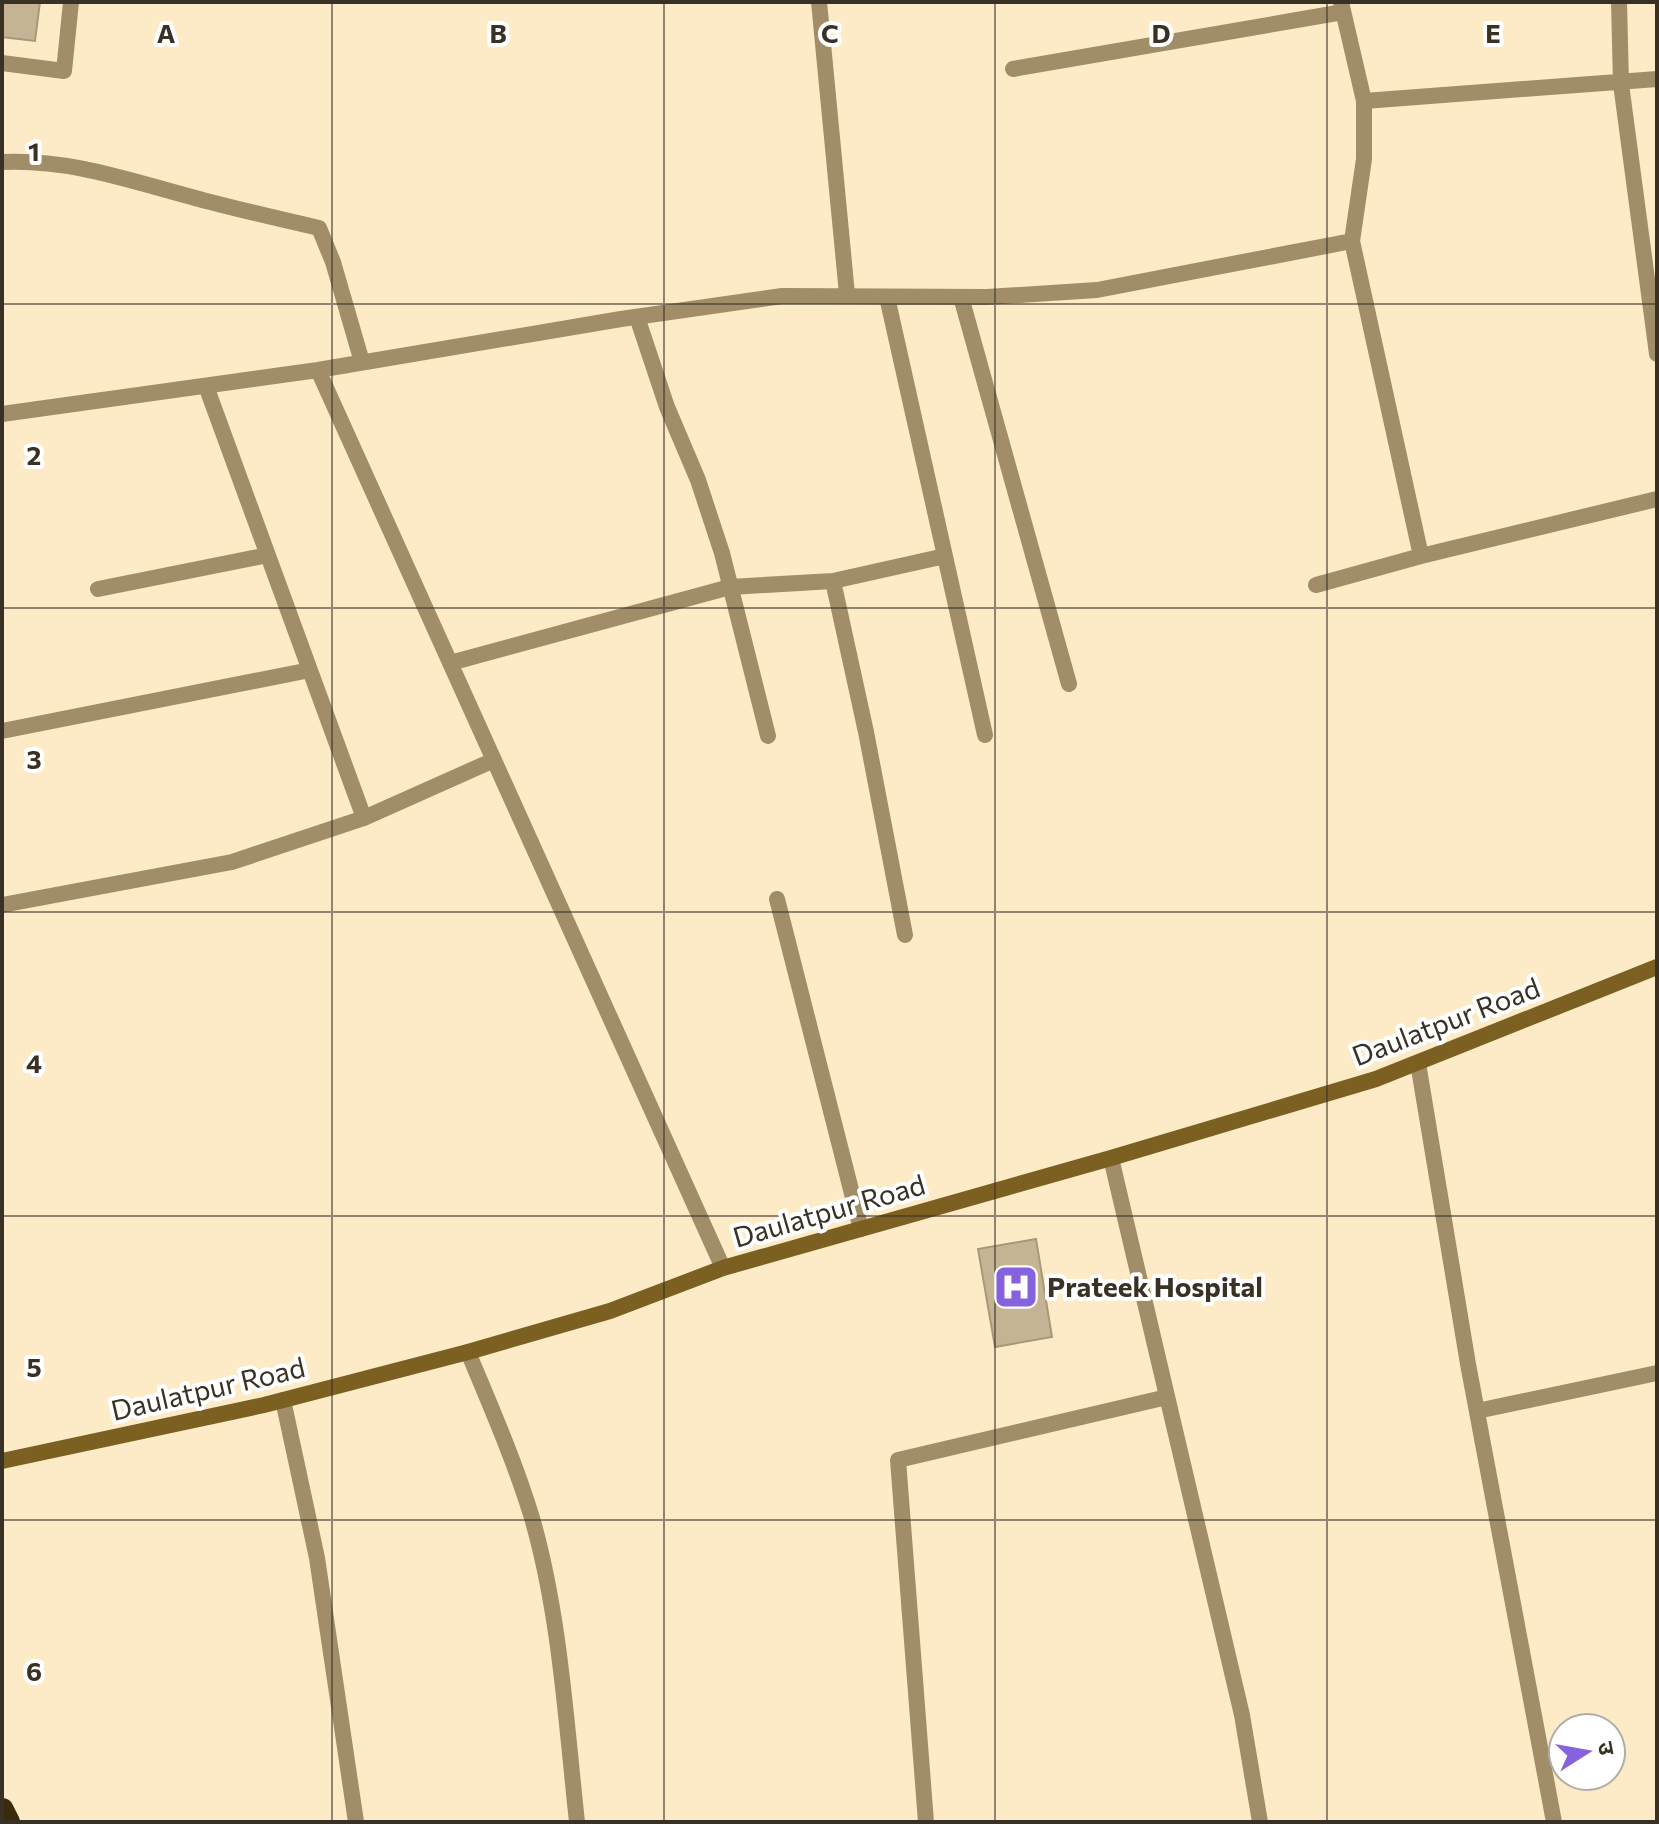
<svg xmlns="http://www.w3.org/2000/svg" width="1659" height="1824" viewBox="0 0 1659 1824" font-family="Commissioner,'Noto Sans Devanagari',sans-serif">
	<rect width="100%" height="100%" fill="#fdebc8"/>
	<!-- building -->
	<path fill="#c5b493" stroke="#a89877" stroke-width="2" d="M2 2H40L35 41 2 37Z
		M1036 1239 1052 1337 995 1347 978 1249Z"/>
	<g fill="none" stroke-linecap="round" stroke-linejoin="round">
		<!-- lane -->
		<path stroke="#a18e68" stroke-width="16" d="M2 63 64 71 71 2"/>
		<!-- street -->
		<path stroke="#a18e68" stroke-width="16" d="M819 2 847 294
			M1341 2 1364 101V159L1352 241 1421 556
			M1619 2 1621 84 1657 354
			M1013 69 1343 12
			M1364 101 1657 79
			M2 162C68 159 125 179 188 196 231 208 275 218 319 228L333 262 362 362
			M887 297 985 735
			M961 297 1069 684
			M637 317 667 407 698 480 722 553 768 736
			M318 370 723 1268
			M206 386 364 818
			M2 414 318 370 621 319 782 296 987 297 1097 290 1352 241
			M833 581 866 732 905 935
			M1316 585 1421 556 1657 499
			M98 589 268 555
			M450 663 730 587 833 581 945 556
			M2 731 310 670
			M777 899 861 1229
			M2 905 232 862 364 818 494 760
			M1418 1063 1468 1364 1554 1822
			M1111 1158 1242 1715 1260 1822
			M468 1352C491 1407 515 1462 532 1518 560 1615 566 1722 577 1822
			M283 1400 317 1558 356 1822
			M1477 1411 1657 1373
			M926 1822 898 1460 1167 1397"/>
		<!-- secondary -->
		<path stroke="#7c6022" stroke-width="16" d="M2 1461 264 1405 468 1352 610 1311 723 1268 1111 1158 1376 1079 1657 967"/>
		<!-- highway -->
		<path stroke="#392b0b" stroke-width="24" d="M2 1810 8 1822"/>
	</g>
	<!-- grid -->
	<path fill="none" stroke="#383124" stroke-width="2" stroke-opacity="0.55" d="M332 2V1822M664 2V1822M995 2V1822M1327 2V1822M2 304H1657M2 608H1657M2 912H1657M2 1216H1657M2 1520H1657"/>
	<!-- icons -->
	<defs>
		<g id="hospital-square" transform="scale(2.3)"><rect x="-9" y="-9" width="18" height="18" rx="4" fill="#8762dd" stroke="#fff"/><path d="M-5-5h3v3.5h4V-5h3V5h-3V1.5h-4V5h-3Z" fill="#fff"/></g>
	</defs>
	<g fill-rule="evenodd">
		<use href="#hospital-square" x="1016" y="1287"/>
	</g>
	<g text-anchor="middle" stroke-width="8" stroke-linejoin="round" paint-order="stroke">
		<!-- street labels -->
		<g font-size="28" fill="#383124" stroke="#fff">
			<text transform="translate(1446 1022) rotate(-21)" y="10">Daulatpur Road</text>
			<text transform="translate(829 1211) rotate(-16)" y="10">Daulatpur Road</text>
			<text transform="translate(208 1389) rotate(-13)" y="10">Daulatpur Road</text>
		</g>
		<!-- poi labels -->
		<g font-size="28" font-weight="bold" fill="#383124" stroke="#fff" text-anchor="start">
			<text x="1047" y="1297">Prateek Hospital</text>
		</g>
	</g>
	<g font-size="26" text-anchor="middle" font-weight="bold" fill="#383124" stroke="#fff" stroke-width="8" stroke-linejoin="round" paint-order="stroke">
		<text x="166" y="43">A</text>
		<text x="498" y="43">B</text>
		<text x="830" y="43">C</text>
		<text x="1161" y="43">D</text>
		<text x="1493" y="43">E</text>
		<text x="34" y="161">1</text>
		<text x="34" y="465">2</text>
		<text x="34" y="769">3</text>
		<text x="34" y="1073">4</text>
		<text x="34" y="1377">5</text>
		<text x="34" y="1681">6</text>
	</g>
	<!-- border -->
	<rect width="1659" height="1824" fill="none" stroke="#383124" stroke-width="8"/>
	<!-- north arrow -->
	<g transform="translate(1587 1752) rotate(79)"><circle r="38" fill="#ffffff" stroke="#afada7" stroke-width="2"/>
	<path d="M0-6L14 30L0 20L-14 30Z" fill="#8762dd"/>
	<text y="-12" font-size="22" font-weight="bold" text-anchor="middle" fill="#383124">उ</text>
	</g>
</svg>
